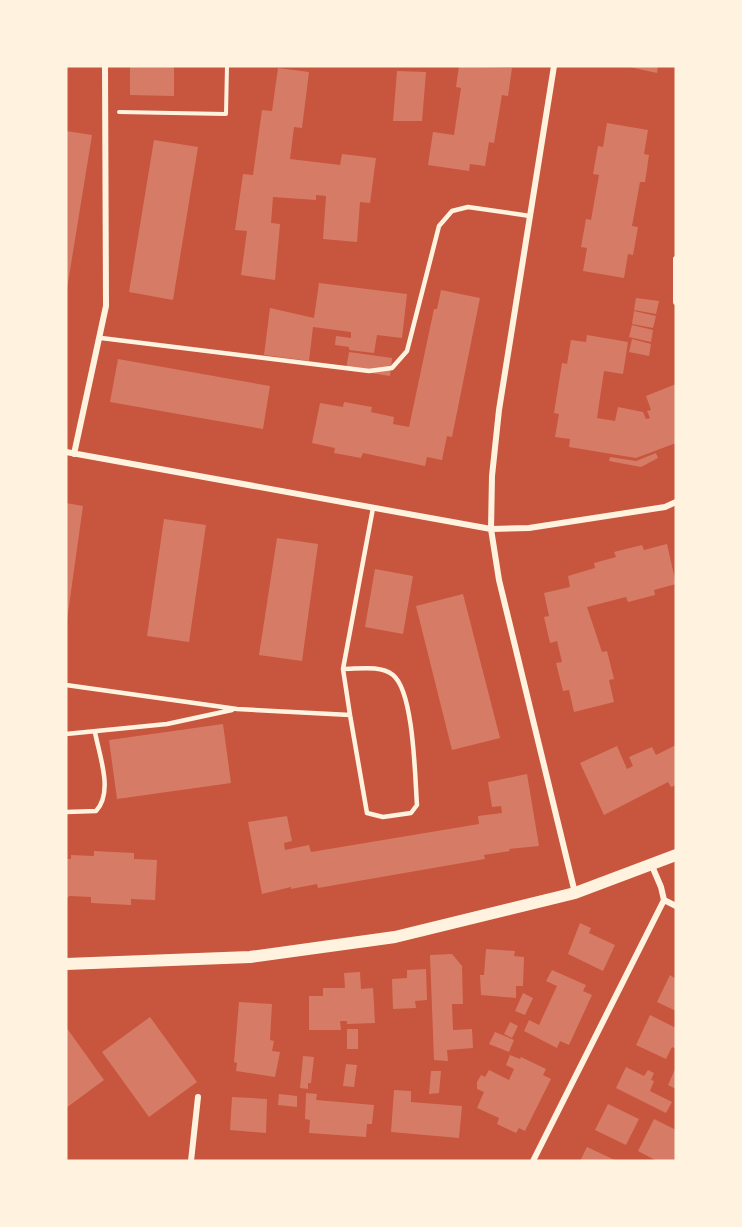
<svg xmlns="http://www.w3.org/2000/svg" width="742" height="1227" viewBox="0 0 742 1227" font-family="Mulish,sans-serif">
	<rect width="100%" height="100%" fill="#c8553d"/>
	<!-- building -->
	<path fill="#d67c66" d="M130 66H174V96L130 95Z
		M459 66 512 68 508 96 502 95 494 143 489 142 485 166 470 164 469 171 428 165 433 132 454 135 461 88 456 87Z
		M625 66H658L657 73Z
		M278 68 309 72 302 128 294 127 290 159 340 165 342 154 376 158 370 203 360 202 357 242 323 239 326 196 316 195V200L273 197 271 223 280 224 275 280 241 275 247 231 235 230 243 174 253 175 262 110 272 111Z
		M397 71 426 72 422 121H393Z
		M607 123 648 130 644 154 649 155 645 182H640L632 226 638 227 633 255 628 254 624 278 583 271 587 248 581 247 586 219 591 220 599 175 593 174 598 146 603 147Z
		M66 131 92 135 67 289H66Z
		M154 140 198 147 173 300 129 292Z
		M319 283 407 294 402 338 377 335 374 353 349 350V347L335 345 336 336 351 338V332L313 327 309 361 264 355 270 308 314 318Z
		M441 290 480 298 452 437 447 436 442 460 427 457 425 466 363 453 361 458 334 453 335 448 312 443 320 403 343 407 344 402 372 407 371 412 394 417 393 424 409 427 434 309H437Z
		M636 298 659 301 656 314 634 310Z
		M634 311 656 316 653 328 632 324Z
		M632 325 653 330 651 342 629 337Z
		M587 335 628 342 623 374 604 371 597 418 615 421 618 407 643 412 646 419 650 418 647 411 651 410 646 396 676 384V443L636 458 569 447 570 439 555 437 559 414 554 413 562 363 567 364 571 340 586 342Z
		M632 339 651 344 649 356 629 352Z
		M349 352 392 358 390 376 346 369Z
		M118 359 270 386 263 429 110 402Z
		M656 453 658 458 641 467 609 461 610 457 636 461Z
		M66 503 83 506 67 620H66Z
		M164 519 206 525 189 642 147 636Z
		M277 538 318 544 302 661 259 655Z
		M667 544 676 584 654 590 655 595 628 602 626 597 587 607 602 652 607 651 614 679 609 680 614 702 574 712 569 690 563 691 556 663 562 662 557 641 550 643 544 617 549 616 544 593 570 587 568 576 595 568 594 563 616 557 614 552 642 545 644 550Z
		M375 569 413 576 403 634 365 627Z
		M463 594 500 738 452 750 416 606Z
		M223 724 231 783 117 799 109 740Z
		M676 745V785L671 787 668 782 604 815 580 763 617 746 627 769 633 766 629 757 652 747 656 755Z
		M527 774 539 846 509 849 510 851 484 855 485 859 318 888 317 884 291 889V887L262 894 248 822 287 816 292 841 284 843 285 850 309 845 311 852 479 824 478 816 502 813 501 806 492 807 488 782Z
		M94 851 134 853V859L157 860 155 900 131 899V905L91 903V897L69 896 66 900V859H71V855L94 856Z
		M580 923 591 928 589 933 615 945 603 971 568 954Z
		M486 949 515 951 514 956 524 957 523 986H516V998L481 995 480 975H484Z
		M452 954 462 966 463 1004H452L453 1030 472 1029 473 1048 447 1050 448 1061 434 1060 430 955Z
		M426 969 427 1000 415 1001 416 1008 393 1009 392 979 407 978V970Z
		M552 970 586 985 583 991 592 995 569 1045 560 1041 557 1048 524 1031 529 1020 539 1025 557 986 546 981Z
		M360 972 361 989 373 988 375 1023 347 1024V1021H340L341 1030H309V996H323V988H345L344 973Z
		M670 975 676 979V1011L657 1002Z
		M523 993 533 998 525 1015 515 1011Z
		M239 1002 272 1004 270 1040 274 1041 272 1051 280 1052 275 1077 236 1071 237 1063 234 1062Z
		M650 1015 676 1028V1049L672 1047 666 1059 636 1045Z
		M150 1017 197 1082 149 1117 102 1052Z
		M510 1022 518 1026 512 1038 504 1034Z
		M66 1027 104 1080 66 1108Z
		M347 1029H358V1049H347Z
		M495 1032 514 1040 509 1052 489 1044Z
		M510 1055 520 1059 521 1057 546 1069 543 1075 551 1079 525 1131 519 1128 516 1133 497 1124 499 1118 477 1108 484 1092 477 1089V1082L481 1075 485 1077 489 1070 509 1080 514 1069 506 1065Z
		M303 1056 314 1057 311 1083H308V1089L300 1088Z
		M346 1064 357 1065 354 1087 343 1086Z
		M626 1067 644 1076 648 1070 654 1073 651 1080 654 1081 650 1091 672 1102 666 1113 616 1088Z
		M676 1067V1089L668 1085Z
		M431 1071H441L439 1093 429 1094Z
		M394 1090 411 1091V1102L462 1106 459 1138 391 1132Z
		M306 1093 317 1094 316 1100 374 1105 372 1124H367L366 1137 309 1133 310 1120 305 1119Z
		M279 1094 297 1096V1107L278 1105Z
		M232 1097 267 1099 266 1133 230 1130Z
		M608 1104 639 1119 626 1145 595 1130Z
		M654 1119 676 1130V1161H657L638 1151Z
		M587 1147 617 1161H580Z"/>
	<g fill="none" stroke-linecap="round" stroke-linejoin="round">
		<!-- path -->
		<path stroke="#fff3e0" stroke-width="4" d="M119 112 226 114 227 66"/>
		<!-- service -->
		<path stroke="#fff3e0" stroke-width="4.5" d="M101 338 369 371 392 368 407 351 439 226 452 211 468 207 530 216
			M343 669C359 669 380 665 393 675 414 692 415 778 417 805L411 813 383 817 367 813 350 715
			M66 685 237 709 350 715 343 669 373 508
			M66 734 167 724 232 710
			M66 812 96 811C114 792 99 755 95 732"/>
		<!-- minor -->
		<path stroke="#fff3e0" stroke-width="6" d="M554 66 499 410 492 476 491 529 499 580 575 893
			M676 259V302
			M66 452 491 529 529 528 665 507 676 502
			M74 454 106 306 105 66
			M664 900 676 906
			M191 1161 198 1097
			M533 1161 664 900 661 887 652 866"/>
		<!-- secondary -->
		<path stroke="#fff3e0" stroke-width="12" d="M66 964 250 957 395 937 575 893 676 855"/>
	</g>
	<!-- border -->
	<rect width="742" height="1227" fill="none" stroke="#fff3e0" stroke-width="135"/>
</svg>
